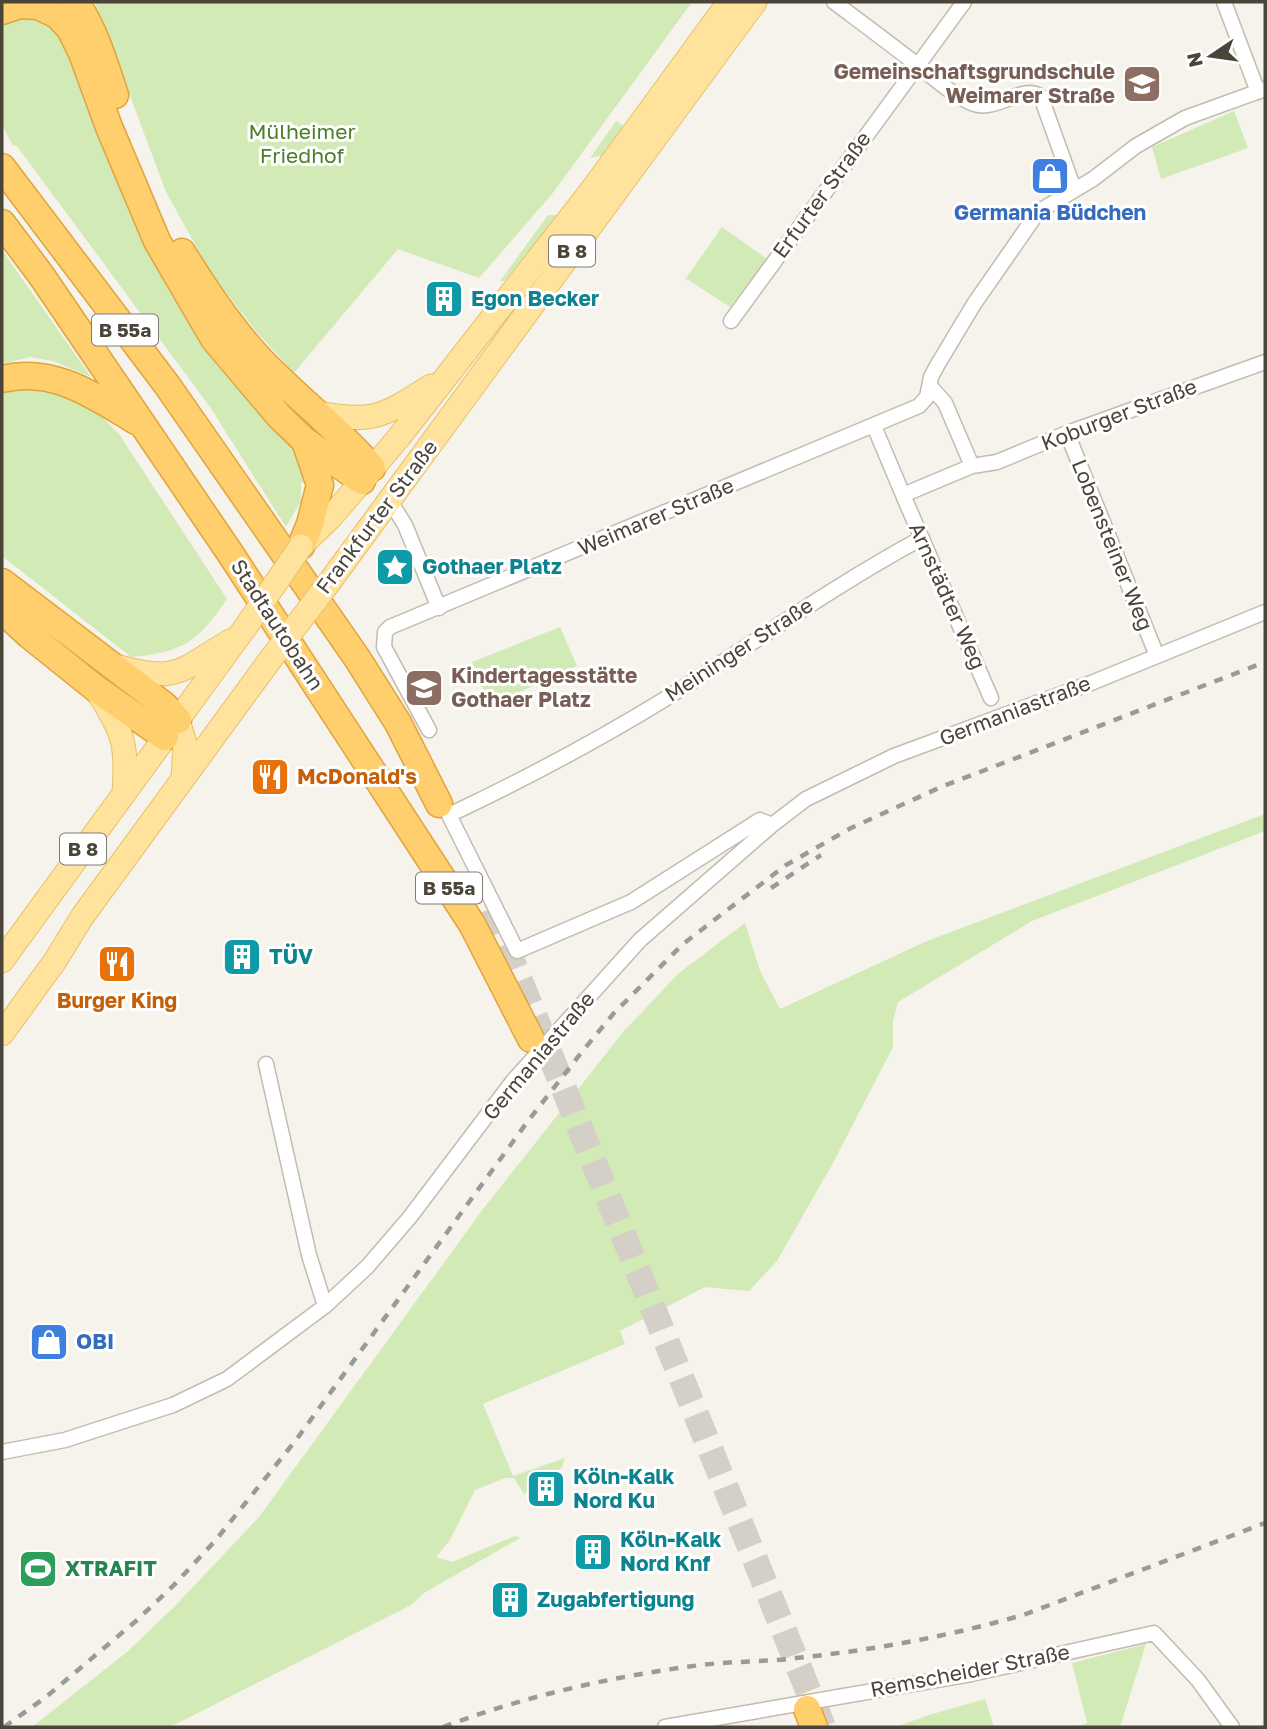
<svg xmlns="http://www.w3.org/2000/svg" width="1267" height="1729" viewBox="0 0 1267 1729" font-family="'Golos Text',sans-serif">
	<rect width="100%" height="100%" fill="#f6f3ec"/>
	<!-- green -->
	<path fill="#d2eab5" d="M95 2H692L552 194 479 278 398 249 294 373 256 331 211 273 166 192Z
		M19 14 56 25 190 316 255 410 304 460 312 480 301 483V501L286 527 210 407 16 145 13 146 2 125V21Z
		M1234 111 1248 148 1161 179 1152 147Z
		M616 121 624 126 607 155 590 158Z
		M548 215H563L504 281H500Z
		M722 227 767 259 730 307 687 279 684 281Z
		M2 250 91 377 53 361 30 357 2 364Z
		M46 388 94 409 119 434 227 599C197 643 183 652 131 657L2 556V389Z
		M560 627 577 666 504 699 500 693 487 698 472 662Z
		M1265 814V831L1032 921 898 1002 893 1021V1047L834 1161 777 1261 749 1291 705 1287 620 1331 625 1344 483 1404 513 1476 565 1458 562 1467 524 1494 514 1478H505L475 1490 450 1540 436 1557 452 1562 515 1536 520 1538 424 1593 411 1605 170 1727H32L127 1652 175 1606 259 1517 483 1209 624 1031 679 973 745 923 760 971 780 1009 927 941Z
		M1146 1644 1120 1727H1075L1087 1723 1072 1663Z
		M985 1699 994 1727H895L929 1715Z"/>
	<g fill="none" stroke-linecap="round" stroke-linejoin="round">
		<!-- highway-tunnel -->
		<path stroke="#d4d0c8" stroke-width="26" stroke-dasharray="26 13" stroke-linecap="butt" d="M472 874 510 956 823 1727"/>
		<!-- street casing -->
		<g stroke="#c2bbae" stroke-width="17">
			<path id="street" d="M834 2C862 23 889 43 916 64 934 78 953 96 974 104 997 112 1024 83 1041 97L1074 189
				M1224 2 1258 92
				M731 321 964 2
				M874 426 903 495 972 466 945 403 930 386
				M1067 433 1157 656
				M972 466 997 462 1067 433 1265 362
				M903 495 991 698
				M390 501 405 525 439 608
				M429 730 384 647 385 632 390 627 919 406 927 397 931 377 938 364 974 304 1038 212 1093 179 1136 146 1185 118 1265 89
				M772 825 760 820 631 902 517 951 449 815C523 780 595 742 665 699 751 645 833 586 922 538
				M266 1064 309 1255 325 1306
				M2 1452 65 1440 173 1405 227 1379 325 1306 367 1267 410 1217 513 1081 640 940 772 825 806 799 894 756 1091 683 1265 612
				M665 1727 971 1674 1154 1633 1198 1680 1232 1727"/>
		</g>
		<!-- primary casing -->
		<g stroke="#e6c16a" stroke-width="25">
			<path id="primary" d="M318 413C374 424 385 415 431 386
				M301 546 332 516 400 436 591 191 729 2
				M328 584 755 2
				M116 666C179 684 180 670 232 640
				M99 694C125 735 127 746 124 794
				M178 720 185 743 183 778
				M2 961 247 625
				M2 1034 55 961 82 917 270 660"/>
		</g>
		<!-- highway casing -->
		<g stroke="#e0a43c" stroke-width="29">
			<path id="highway" d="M76 2C95 31 104 62 115 95
				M2 11 20 5 38 6 57 15 70 29 82 53 109 127 157 241 214 339 279 416 305 441 362 481
				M2 167 167 385 357 658 398 723 439 804
				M2 223 41 275 230 553 472 924 531 1039
				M182 252C204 288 229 325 257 356 293 395 337 427 372 468
				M2 379C53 366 94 396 136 421
				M301 546 310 524 320 485 305 441
				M2 582 164 705 178 720
				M2 610 29 635 95 688 165 737
				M807 1709 814 1727"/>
		</g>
		<!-- street -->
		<use href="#street" stroke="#fff" stroke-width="14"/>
		<!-- primary -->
		<use href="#primary" stroke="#ffe39c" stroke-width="23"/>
		<!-- highway -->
		<use href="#highway" stroke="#ffcf6e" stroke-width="26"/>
		<!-- rail -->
		<path stroke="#9a9a9a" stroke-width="4.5" stroke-dasharray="9 9" stroke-linecap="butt" d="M771 888 821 855
			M4 1727 46 1697 136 1621 174 1585 215 1541 296 1440 528 1121 581 1053 614 1013 683 944 786 865 851 828 941 787 1265 662
			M443 1727C525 1696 614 1676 701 1665 733 1661 765 1662 796 1658 874 1650 951 1636 1026 1614L1265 1523"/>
		<!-- primary-bridge casing -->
		<g stroke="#e6c16a" stroke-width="25" stroke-linecap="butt">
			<path id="primary-bridge" d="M247 625 301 546
				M270 660 328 584"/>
		</g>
		<!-- primary-bridge -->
		<use href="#primary-bridge" stroke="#ffe39c" stroke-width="23"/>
	</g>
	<!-- icons -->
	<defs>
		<g id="school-square" transform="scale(2.0125)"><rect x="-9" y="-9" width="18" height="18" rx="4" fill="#8d6e63" stroke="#fff"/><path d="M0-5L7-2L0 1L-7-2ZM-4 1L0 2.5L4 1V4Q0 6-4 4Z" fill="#fff"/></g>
		<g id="shop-square" transform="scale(2.0125)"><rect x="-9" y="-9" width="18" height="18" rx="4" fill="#3f7fe0" stroke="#fff"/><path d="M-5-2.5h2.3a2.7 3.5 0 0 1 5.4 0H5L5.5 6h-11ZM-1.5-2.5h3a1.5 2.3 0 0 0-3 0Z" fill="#fff"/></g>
		<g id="building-square" transform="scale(2.0125)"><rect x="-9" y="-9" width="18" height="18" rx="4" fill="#0f9aa8" stroke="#fff"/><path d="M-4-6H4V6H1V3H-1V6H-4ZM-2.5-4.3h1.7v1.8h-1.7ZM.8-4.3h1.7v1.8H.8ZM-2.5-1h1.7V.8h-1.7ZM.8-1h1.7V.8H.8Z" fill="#fff"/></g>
		<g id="sight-square" transform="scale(2.0125)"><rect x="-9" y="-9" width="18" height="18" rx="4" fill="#0f9aa8" stroke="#fff"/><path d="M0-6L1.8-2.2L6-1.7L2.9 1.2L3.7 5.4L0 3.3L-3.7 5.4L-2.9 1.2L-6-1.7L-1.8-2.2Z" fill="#fff"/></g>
		<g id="restaurant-square" transform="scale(2.0125)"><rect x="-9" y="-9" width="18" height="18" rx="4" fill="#e8710a" stroke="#fff"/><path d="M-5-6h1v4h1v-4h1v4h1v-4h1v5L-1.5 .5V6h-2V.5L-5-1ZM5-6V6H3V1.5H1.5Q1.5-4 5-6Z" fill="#fff"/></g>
		<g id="stadium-square" transform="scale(2.0125)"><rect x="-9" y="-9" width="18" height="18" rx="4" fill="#2e9e5b" stroke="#fff"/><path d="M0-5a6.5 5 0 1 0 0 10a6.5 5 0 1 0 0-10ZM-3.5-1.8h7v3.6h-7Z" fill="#fff"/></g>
	</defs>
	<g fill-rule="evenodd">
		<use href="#school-square" x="1142" y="84"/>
		<use href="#shop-square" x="1050" y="176"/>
		<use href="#building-square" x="444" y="299"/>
		<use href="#sight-square" x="395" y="567"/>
		<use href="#school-square" x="424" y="688"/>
		<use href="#restaurant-square" x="270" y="777"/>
		<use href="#building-square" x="242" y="957"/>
		<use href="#restaurant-square" x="117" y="964"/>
		<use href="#shop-square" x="49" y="1342"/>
		<use href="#building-square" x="546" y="1489"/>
		<use href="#building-square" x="593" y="1552"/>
		<use href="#stadium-square" x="38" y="1569"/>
		<use href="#building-square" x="510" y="1600"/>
	</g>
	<g text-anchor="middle" stroke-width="6" stroke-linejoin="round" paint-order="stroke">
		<!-- shield labels -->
		<g fill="#fff" stroke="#817c74" stroke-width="2">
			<rect x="549" y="235.5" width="46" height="31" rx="5"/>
			<rect x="92" y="314.5" width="66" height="31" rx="5"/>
			<rect x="60" y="833.5" width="46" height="31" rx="5"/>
			<rect x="416" y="872.5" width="66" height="31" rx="5"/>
		</g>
		<g font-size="19" font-weight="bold" fill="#4b4439">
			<text x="572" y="258">B 8</text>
			<text x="125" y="337">B 55a</text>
			<text x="83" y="856">B 8</text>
			<text x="449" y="895">B 55a</text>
		</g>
		<!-- education labels -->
		<g font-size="21" font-weight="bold" fill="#785e54" stroke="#fff" text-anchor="end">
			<text x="1115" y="79">Gemeinschaftsgrundschule<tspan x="1115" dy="24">Weimarer Straße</tspan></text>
			<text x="451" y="683" text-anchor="start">Kindertagesstätte<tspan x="451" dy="24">Gothaer Platz</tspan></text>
		</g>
		<!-- park labels -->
		<g font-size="21" fill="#4a7f2a" stroke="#fff">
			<text x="302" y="139">Mülheimer<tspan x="302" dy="24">Friedhof</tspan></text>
		</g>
		<!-- street labels -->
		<g font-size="21" fill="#4b4439" stroke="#fff">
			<text transform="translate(822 195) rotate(-54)" y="7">Erfurter Straße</text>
			<text transform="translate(1119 415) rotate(-21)" y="7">Koburger Straße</text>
			<text transform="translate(377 517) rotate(-53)" y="7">Frankfurter Straße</text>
			<text transform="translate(656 517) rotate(-23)" y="7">Weimarer Straße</text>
			<text transform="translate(1112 545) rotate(68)" y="7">Lobensteiner Weg</text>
			<text transform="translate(947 596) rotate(66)" y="7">Arnstädter Weg</text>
			<text transform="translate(277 625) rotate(57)" y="7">Stadtautobahn</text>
			<text transform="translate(739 650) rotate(-33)" y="7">Meininger Straße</text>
			<text transform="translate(1015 711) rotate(-21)" y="7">Germaniastraße</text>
			<text transform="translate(539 1056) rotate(-50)" y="7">Germaniastraße</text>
			<text transform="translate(970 1671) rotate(-11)" y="7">Remscheider Straße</text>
		</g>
		<!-- shop labels -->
		<g font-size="21" font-weight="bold" fill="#366cbe" stroke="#fff">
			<text x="1050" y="220">Germania Büdchen</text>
			<text x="76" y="1349" text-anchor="start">OBI</text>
		</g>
		<!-- culture labels -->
		<g font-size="21" font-weight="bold" fill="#0d838f" stroke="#fff" text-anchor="start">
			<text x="471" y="306">Egon Becker</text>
			<text x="422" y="574">Gothaer Platz</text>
			<text x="269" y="964">TÜV</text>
			<text x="573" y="1484">Köln-Kalk<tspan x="573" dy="24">Nord Ku</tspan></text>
			<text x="620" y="1547">Köln-Kalk<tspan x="620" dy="24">Nord Knf</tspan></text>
			<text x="537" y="1607">Zugabfertigung</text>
		</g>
		<!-- food labels -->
		<g font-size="21" font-weight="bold" fill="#c56008" stroke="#fff" text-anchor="start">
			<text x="297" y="784">McDonald's</text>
			<text x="117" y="1008" text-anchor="middle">Burger King</text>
		</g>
		<!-- leisure labels -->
		<g font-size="21" font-weight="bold" fill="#27864d" stroke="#fff" text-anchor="start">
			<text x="65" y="1576">XTRAFIT</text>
		</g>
	</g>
	<!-- border -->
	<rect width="1267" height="1729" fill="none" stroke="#4b4439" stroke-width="7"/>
	<!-- north arrow -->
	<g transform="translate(1211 56) rotate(257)" stroke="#ffffff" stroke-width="5" paint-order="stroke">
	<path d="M0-5L12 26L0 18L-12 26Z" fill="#4b4439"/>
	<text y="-10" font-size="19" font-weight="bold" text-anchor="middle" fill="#4b4439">N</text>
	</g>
</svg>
